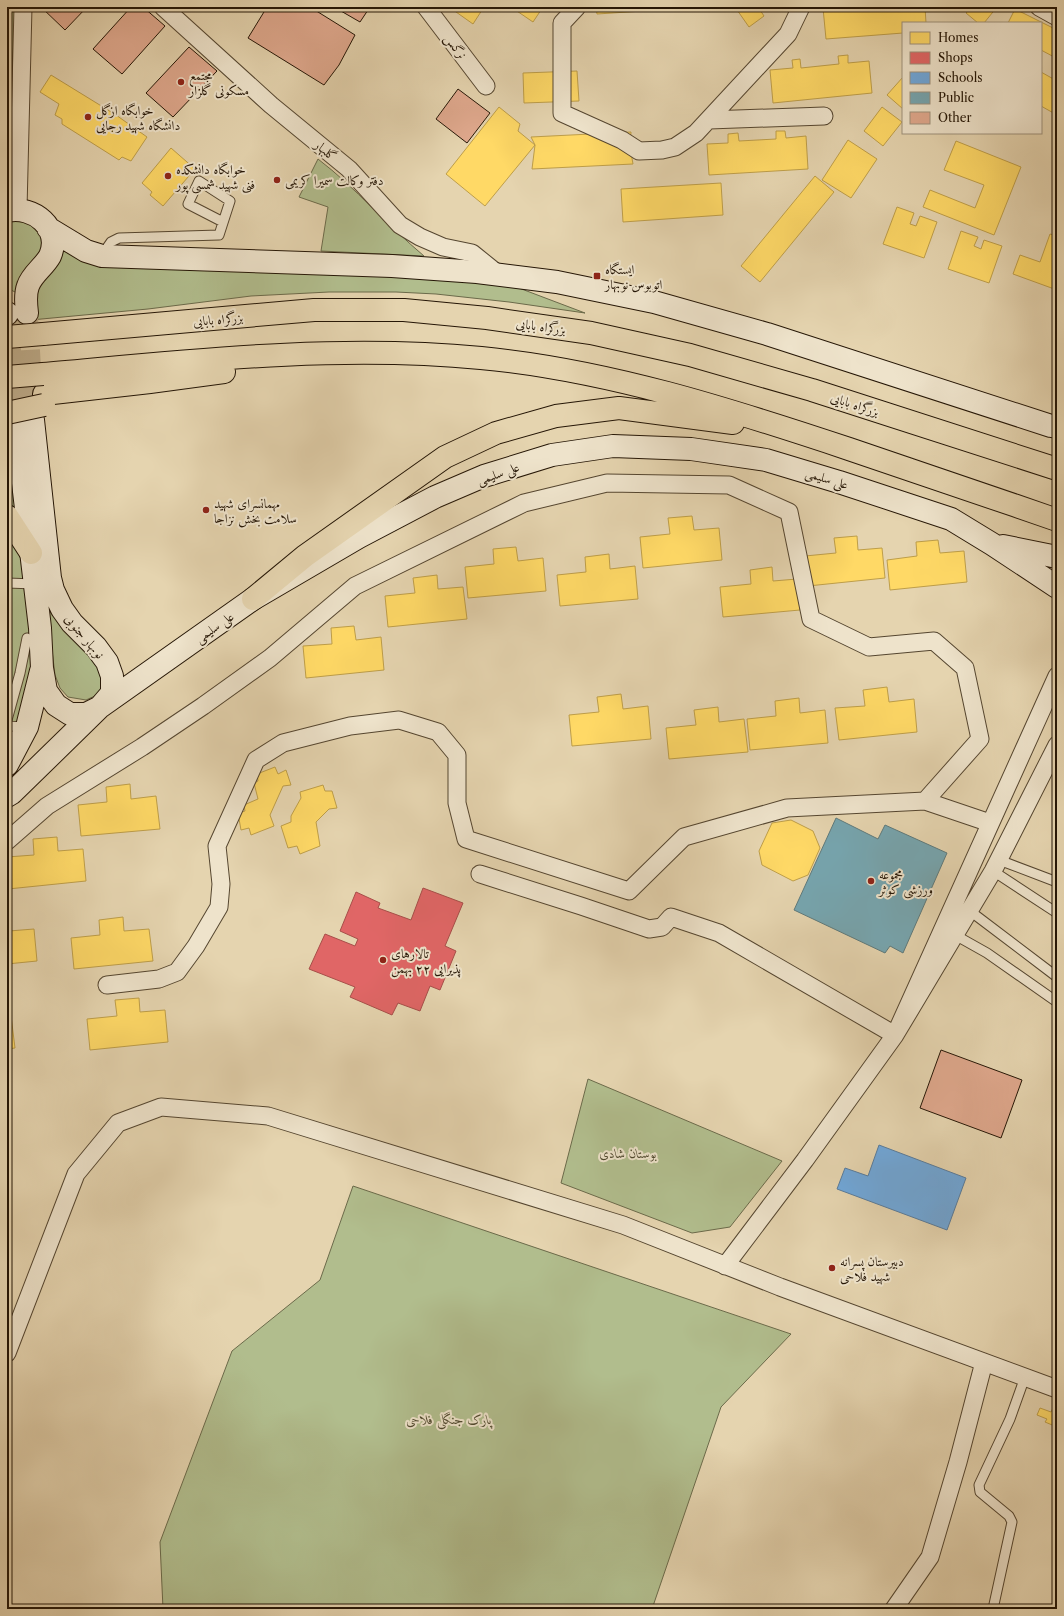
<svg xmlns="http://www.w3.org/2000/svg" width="1064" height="1616" viewBox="0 0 1064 1616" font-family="'Libre Caslon Text',Amiri,serif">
	<rect width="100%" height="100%" fill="#e5d4af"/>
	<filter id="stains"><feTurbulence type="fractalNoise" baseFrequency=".005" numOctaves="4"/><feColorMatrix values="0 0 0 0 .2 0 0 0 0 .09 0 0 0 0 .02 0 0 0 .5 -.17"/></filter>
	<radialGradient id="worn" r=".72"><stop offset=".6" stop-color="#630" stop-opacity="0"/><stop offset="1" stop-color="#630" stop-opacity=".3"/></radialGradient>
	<!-- green -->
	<path fill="#b1bd8d" stroke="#6b6a4a" d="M7 7H15V28L7 130Z
		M318 159C356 188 387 225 424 256L321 251 328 207 299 197Z
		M18 217 39 228 44 246 19 289 15 292 9 289 7 279V220Z
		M64 248 342 269 511 285 585 313 509 302 436 294 396 292H329L251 296 148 309 31 320 34 290Z
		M226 368 7 393V387Z
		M7 434 17 519 7 506Z
		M7 525 17 544 26 573 32 665 15 733 7 753Z
		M45 591 101 665 102 687 97 695 86 700 68 697 60 688 55 675Z
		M588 1079 782 1161 730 1227 692 1233 561 1183Z
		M353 1186 791 1334 721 1407 652 1609H163L160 1542 232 1351 320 1280Z"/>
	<!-- homes -->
	<path fill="#ffd966" stroke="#be9e49" d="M449 7H484L473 24Z
		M511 7H543L533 22Z
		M596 7H642L643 11 597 14Z
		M735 7H758L764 16 749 27Z
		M841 7H925L926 23H903V33L826 39 823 8Z
		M942 7H950L946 11Z
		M971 7H997L984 23H978L966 13Z
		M1015 9 1057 30V55L1056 58 1041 50V23H1008Z
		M848 55V63L869 61 872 93 773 103 770 70 793 68 792 60 800 59 801 68 839 64 838 56Z
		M577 71 579 101 524 103 523 73Z
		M1041 72 1057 81V115L1041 106Z
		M51 75 116 115 147 137 131 161 122 157 119 160 62 124V119L55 115 59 104 40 92Z
		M903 77V109L887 95Z
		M499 107 520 124 518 131 535 145 485 206 446 174Z
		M882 107 902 122 883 146 864 131Z
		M776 131H785L786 138 806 136 808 169 709 175 707 144 728 143V134L738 133 739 141 776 139Z
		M631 132 630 147 633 164 532 169 535 145 531 137Z
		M848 140 877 159 851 198 822 180Z
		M956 141 1021 167 994 235 923 207 930 190 975 208 984 185 944 170Z
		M171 148 195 169 163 206 150 195 152 192 142 183Z
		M815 176 834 192 760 282 741 266Z
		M721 183 723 215 623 222 621 189Z
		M897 207 914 213 910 224 916 226 920 216 937 222 924 258 883 244Z
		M961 231 978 237 974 246 981 249 984 240 1002 246 989 283 948 269Z
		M1050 234 1057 236V290L1013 274 1020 255 1040 262Z
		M692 516 694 530 719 528 722 560 643 568 640 537 670 534 668 518Z
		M857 536 858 550 882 548 885 578 808 586 805 556 836 553 834 538Z
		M938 540 940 553 964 551 967 582 890 590 887 560 917 556 916 542Z
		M516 547 518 561 543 558 546 591 468 598 465 567 494 564 493 549Z
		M609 554 610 569 635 566 638 599 560 606 557 575 586 572 585 557Z
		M772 567 773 581 797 579 800 610 723 617 720 587 751 584 750 570Z
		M437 575 438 589 463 587 467 619 388 627 385 596 415 593 413 578Z
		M354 626 356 640 381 637 384 670 306 678 303 646 332 644 331 628Z
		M887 687 889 702 914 699 917 732 839 740 835 708 865 706 863 690Z
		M621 694 623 709 648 706 651 739 572 746 569 715 599 712 597 697Z
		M799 698 800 713 825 710 828 743 750 750 747 719 776 716 775 701Z
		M718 707 719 722 744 719 748 752 669 759 666 728 696 725 694 710Z
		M275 767 278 774 286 770 291 785 283 786 270 815 274 826 251 835 249 828 241 830 238 813 245 811 244 805 258 799 254 783 258 781 257 774Z
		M130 784 131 799 156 796 160 829 81 836 78 805 107 802 106 787Z
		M323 785 325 791H332L337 808 329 809 316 822 320 846 300 854 297 846 288 848 281 826 291 822V816L301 798 300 792Z
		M791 820 813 831 820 848 808 875 793 881 762 865 759 851 772 823Z
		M57 837 58 851 83 849 86 881 8 889 7 857 34 855 33 839Z
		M7 917 9 931 34 929 37 961 7 964Z
		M123 917 124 931 149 929 153 961 74 969 71 938 100 935 99 920Z
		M139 998 140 1012 165 1010 168 1042 90 1050 87 1019 117 1016 115 1000Z
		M7 1016H11L15 1048 7 1049Z
		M1054 1406 1057 1408V1427L1045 1422 1047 1419 1037 1415 1040 1408 1051 1412Z"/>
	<!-- shops -->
	<path fill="#e06666" stroke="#a84e49" d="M423 888 463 903 445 946 456 951 440 990 430 986 420 1011 398 1003 392 1015 350 997 355 987 309 969 325 934 355 946 358 939 340 931 356 892 380 903 378 908 411 920Z"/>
	<!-- schools -->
	<path fill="#6fa8dc" stroke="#597c9c" d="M879 1145 966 1178 947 1230 837 1189 845 1168 868 1176Z"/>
	<!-- public -->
	<path fill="#76a5af" stroke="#5e7a7c" d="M836 818 878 839 885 825 947 853 903 953 890 946 885 953 794 910Z"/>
	<!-- building -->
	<path fill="#dfa88d" stroke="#251606" d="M41 7H87L65 30Z
		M131 7H143L165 26 122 74 93 49Z
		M267 7H310L355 35 339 65 324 85 248 38Z
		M334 7H370L360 22Z
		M189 47 217 71 173 117 146 93Z
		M458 89 490 113 467 143 436 119Z
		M941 1050 1022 1080 1001 1138 920 1108Z"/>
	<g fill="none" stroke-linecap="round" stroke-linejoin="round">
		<!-- secondary-tunnel -->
		<path stroke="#bfae8d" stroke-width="22" stroke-dasharray="22 11" stroke-linecap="butt" d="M7 314 16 423
			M27 317 33 420"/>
		<!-- service casing -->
		<g stroke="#554630" stroke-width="11">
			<path id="service" d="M102 255 111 242 119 238 219 235 230 201 199 181 188 204 223 222
				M7 583 35 584
				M7 720 20 673 27 638
				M7 726 25 727
				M999 860 1057 882
				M993 871 1057 913
				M970 911 1057 977
				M955 935 987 953 1057 1002
				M993 1609 1012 1522 1009 1516 980 1492 979 1485 1010 1419 1025 1377"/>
		</g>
		<!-- minor casing -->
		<g stroke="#554630" stroke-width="19">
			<path id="minor" d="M163 7 271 105 349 169 400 225 420 237 443 247 472 253 498 274
				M426 7 486 86
				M577 7 562 23V113L622 140 639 151 662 150 675 147 696 133 788 34 801 7
				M1039 7 1057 17
				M709 120 824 116
				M18 209 23 7
				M1057 676 895 1035 993 871 1057 745
				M925 801 990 823
				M7 841 47 806 142 747 203 706 270 658 355 586 524 503 607 483 729 485 789 512 811 619 869 647 934 641 965 668 980 739 925 801 787 808 684 837 629 891 466 839 457 803V755L438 732 399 720 350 726 283 743 256 760 217 846 221 884 219 907 196 946 177 972 159 979 107 985
				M480 874 581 906 649 929 662 927 671 917 719 933 895 1035 805 1160 725 1266
				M7 1353 76 1174 118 1123 161 1107 268 1116 623 1225 780 1287 1057 1389
				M894 1609 930 1557 958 1462 984 1362"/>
		</g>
		<!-- secondary casing -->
		<g stroke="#251606" stroke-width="24">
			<path id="secondary" d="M7 211C33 205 62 228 50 256 44 267 32 274 28 286 25 294 26 305 27 313
				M48 228 86 251 102 256 392 266 477 272 557 282 654 302 767 334 1051 426 1057 427
				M7 313V314
				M16 423 40 628 42 668 46 691 56 705 70 714H86L100 707 112 693V676L107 662 96 647 72 623 62 609 53 590 50 578 33 420
				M1003 546 1057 557
				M7 765 27 727 41 671
				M7 796 12 793 100 707 253 599 359 537 435 497 484 476 552 455 613 446 691 449 766 460 839 482 951 519 992 544 1057 587"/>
		</g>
		<!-- trunk casing -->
		<g stroke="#251606" stroke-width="24">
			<path id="trunk" d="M43 334 314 310H404L487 318 591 333 690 355 812 390 1057 469
				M43 374C188 361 335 344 481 358 607 370 729 409 849 449 919 473 988 496 1057 520
				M44 394 150 382 224 372
				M7 516 31 553
				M253 599 305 556 445 457 496 433 556 416 619 408 733 423"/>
		</g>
		<!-- service -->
		<use href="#service" stroke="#eee3cb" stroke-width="9"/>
		<!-- minor -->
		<use href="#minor" stroke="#eee3cb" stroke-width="17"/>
		<!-- secondary -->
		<use href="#secondary" stroke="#eee3cb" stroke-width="22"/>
		<!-- trunk -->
		<use href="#trunk" stroke="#e5d4af" stroke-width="22"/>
		<!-- trunk-bridge casing -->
		<g stroke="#251606" stroke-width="24" stroke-linecap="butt">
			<path id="trunk-bridge" d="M7 337 43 334
				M7 377 43 374
				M7 413 44 405"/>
		</g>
		<!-- trunk-bridge -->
		<use href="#trunk-bridge" stroke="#e5d4af" stroke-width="22"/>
	</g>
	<!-- markers -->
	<g fill="#8f2418" stroke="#eee3cb" stroke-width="1.5">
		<circle cx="181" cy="82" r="4"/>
		<circle cx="88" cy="117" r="4"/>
		<circle cx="168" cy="176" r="4"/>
		<circle cx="277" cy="180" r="4"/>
		<rect x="593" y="272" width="8" height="8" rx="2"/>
		<circle cx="206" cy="510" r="4"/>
		<circle cx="871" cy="881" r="4"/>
		<circle cx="383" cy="960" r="4"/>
		<circle cx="832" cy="1268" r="4"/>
	</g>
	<g text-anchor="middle" stroke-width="4" stroke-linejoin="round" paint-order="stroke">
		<!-- street labels -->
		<g font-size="13" fill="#251606" stroke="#eee3cb">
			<text transform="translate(456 46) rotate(53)" y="5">نرگس</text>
			<text transform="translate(326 150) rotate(39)" y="5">گلبهار</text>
			<text transform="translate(218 319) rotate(-5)" y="5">بزرگراه بابایی</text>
			<text transform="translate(541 326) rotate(8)" y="5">بزرگراه بابایی</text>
			<text transform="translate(855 404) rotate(18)" y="5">بزرگراه بابایی</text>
			<text transform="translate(498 473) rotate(-19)" y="5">علی سلیمی</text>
			<text transform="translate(827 478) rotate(17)" y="5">علی سلیمی</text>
			<text transform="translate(214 627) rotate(-35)" y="5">علی سلیمی</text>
			<text transform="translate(85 636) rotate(50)" y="5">نوبهار جنوبی</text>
		</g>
		<!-- poi labels -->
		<g font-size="13" fill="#251606" stroke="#eee3cb" text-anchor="start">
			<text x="189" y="80">مجتمع<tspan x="189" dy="15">مسکونی گلزار</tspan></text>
			<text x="96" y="115">خوابگاه ازگل<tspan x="96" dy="15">دانشگاه شهید رجایی</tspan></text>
			<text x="176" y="174">خوابگاه دانشکده<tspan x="176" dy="15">فنی شهید شمسی پور</tspan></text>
			<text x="285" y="185">دفتر وکالت سمیرا کریمی</text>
			<text x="605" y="274">ایستگاه<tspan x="605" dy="15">اتوبوس نوبهار</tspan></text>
			<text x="214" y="508">مهمانسرای شهید<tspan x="214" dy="15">سلامت بخش نزاجا</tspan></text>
			<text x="879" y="879">مجموعه<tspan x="879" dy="15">ورزشی کوثر</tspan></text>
			<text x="391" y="958">تالارهای<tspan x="391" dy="15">پذیرایی ۲۲ بهمن</tspan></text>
			<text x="840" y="1266">دبیرستان پسرانه<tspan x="840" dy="15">شهید فلاحی</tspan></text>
		</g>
		<!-- park labels -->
		<g font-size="13" font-style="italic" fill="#4f482e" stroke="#eee3cb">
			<text x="628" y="1158">بوستان شادی</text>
			<text x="449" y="1424">پارک جنگلی فلاحی</text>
		</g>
	</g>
	<!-- margin -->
	<rect width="1064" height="1616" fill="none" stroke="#e5d4af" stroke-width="24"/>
	<rect x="8" y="8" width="1048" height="1600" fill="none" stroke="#251606" stroke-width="2"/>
	<rect x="12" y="12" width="1040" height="1592" fill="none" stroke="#251606"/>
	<!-- legend -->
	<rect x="902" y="22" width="140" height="112" fill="#eee3cb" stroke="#9e917c"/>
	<rect x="910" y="32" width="20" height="12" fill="#ffd966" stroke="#9e917c"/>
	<text x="938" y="42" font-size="12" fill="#251606">Homes</text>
	<rect x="910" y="52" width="20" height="12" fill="#e06666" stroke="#9e917c"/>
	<text x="938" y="62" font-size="12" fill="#251606">Shops</text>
	<rect x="910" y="72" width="20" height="12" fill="#6fa8dc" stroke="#9e917c"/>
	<text x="938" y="82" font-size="12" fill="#251606">Schools</text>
	<rect x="910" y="92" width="20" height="12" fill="#76a5af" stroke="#9e917c"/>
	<text x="938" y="102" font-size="12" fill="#251606">Public</text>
	<rect x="910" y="112" width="20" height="12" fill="#dfa88d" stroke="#9e917c"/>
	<text x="938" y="122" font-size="12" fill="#251606">Other</text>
	<rect width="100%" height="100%" filter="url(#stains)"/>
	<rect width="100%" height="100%" fill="url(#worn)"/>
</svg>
